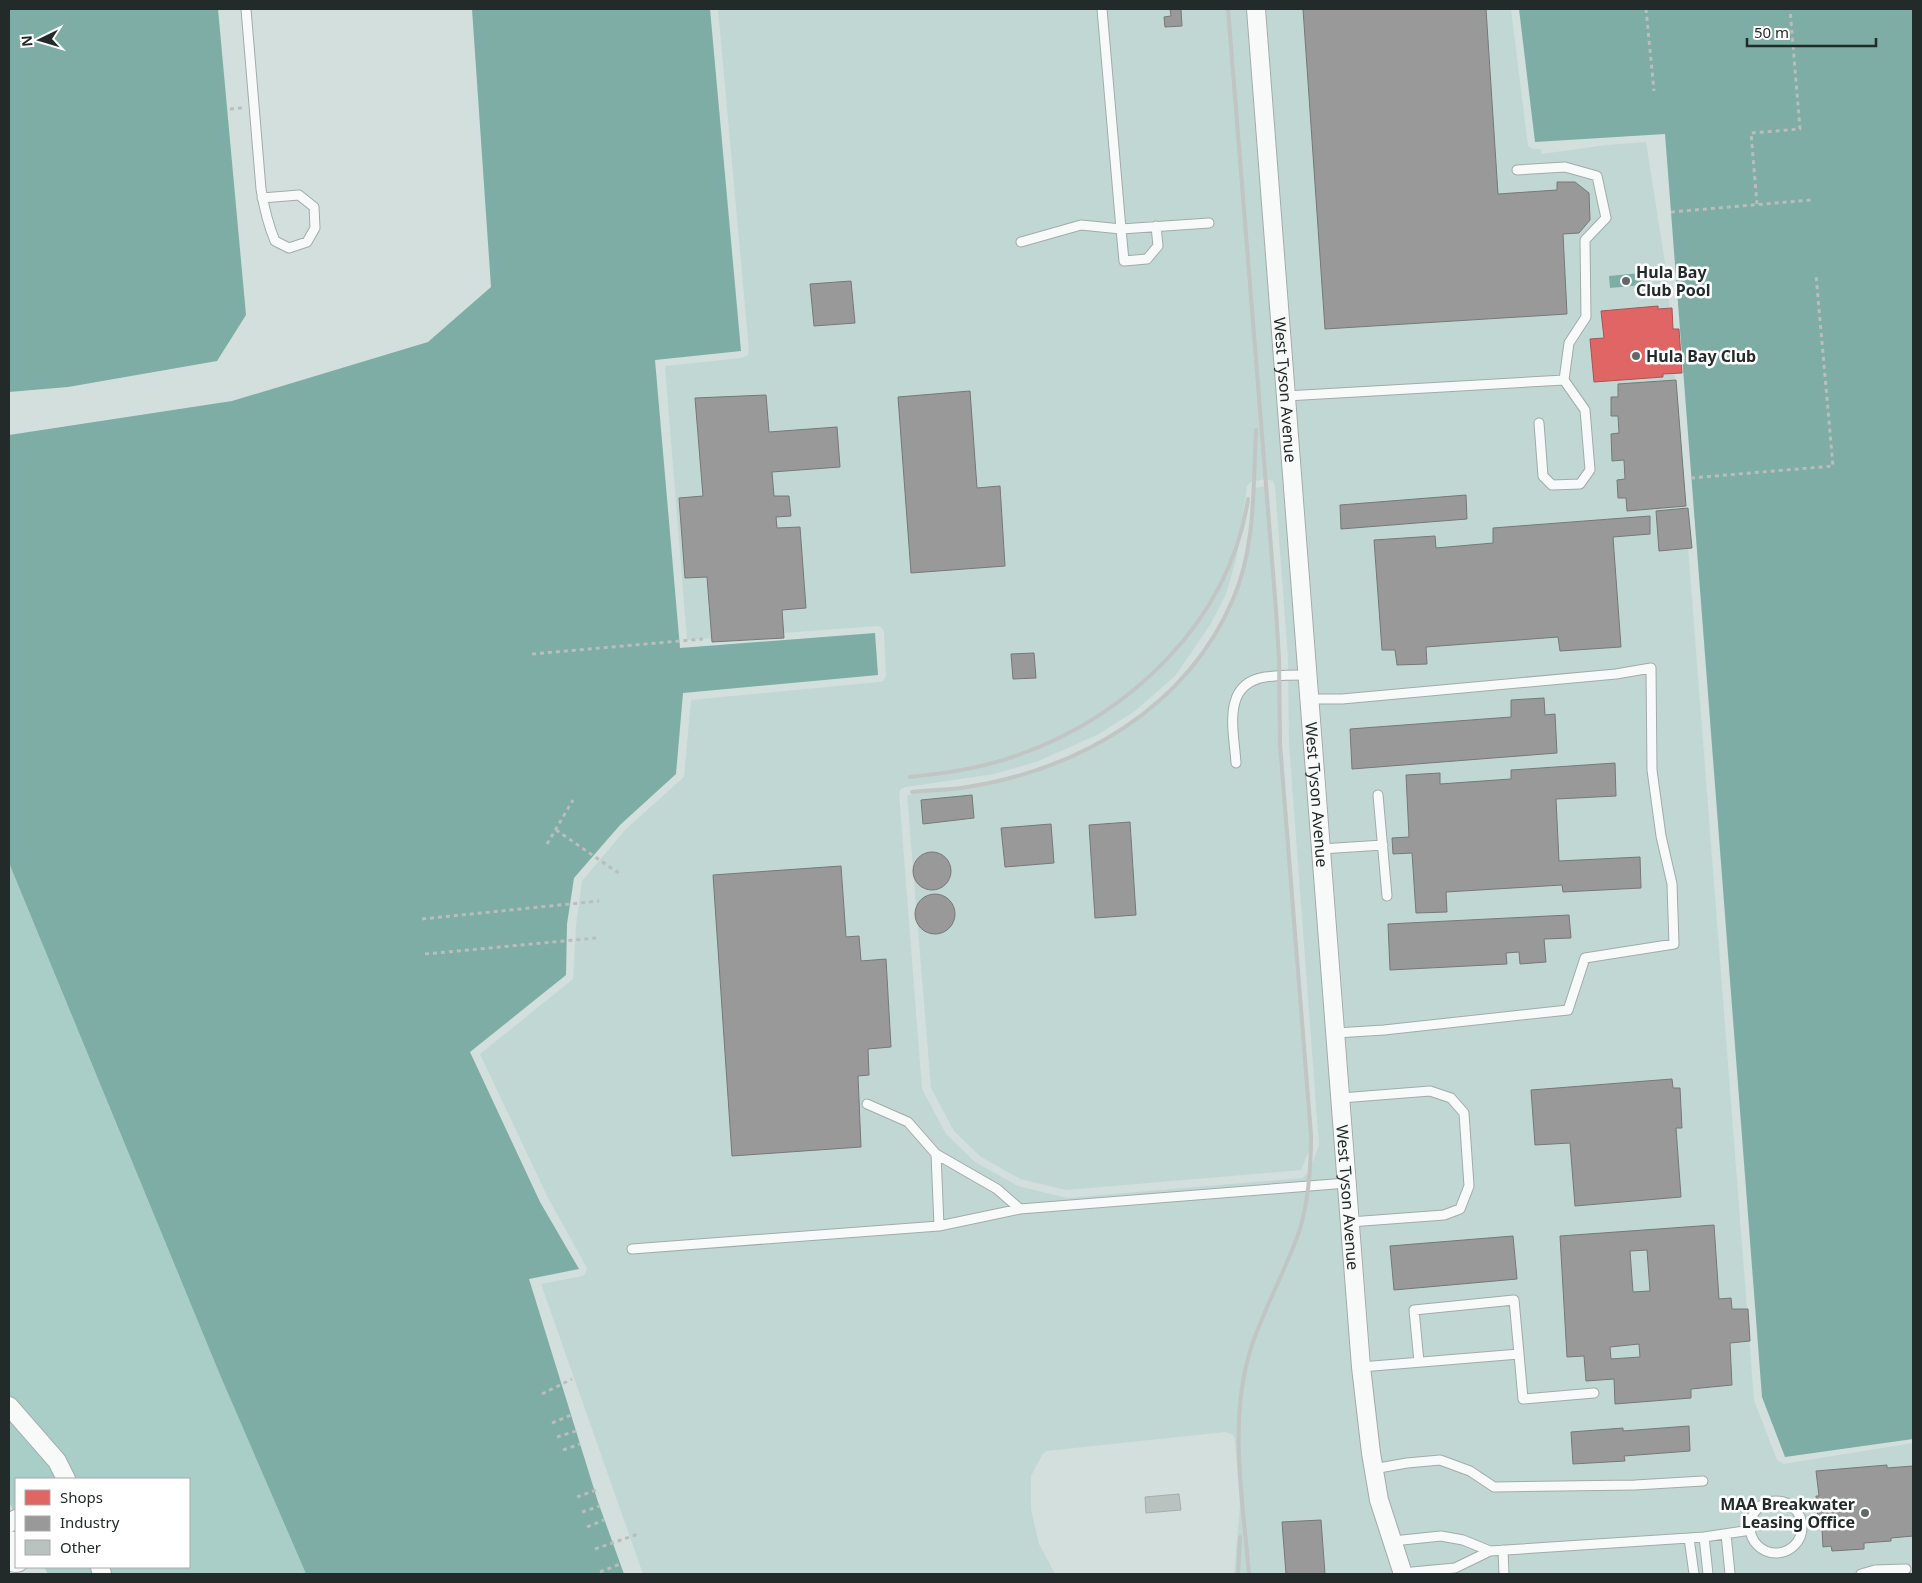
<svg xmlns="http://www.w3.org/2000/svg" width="1922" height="1583" viewBox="0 0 1922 1583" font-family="'Noto Sans',sans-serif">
	<rect width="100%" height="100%" fill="#d3dfdc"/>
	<!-- built -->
	<path fill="#c1d7d3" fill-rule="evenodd" d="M718 9H1246L1352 1376 1372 1375 1266 9H1511L1528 146 1533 149H1541L1542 154 1606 145 1646 142 1667 276 1754 1400 1777 1460 1783 1464 1913 1443V1574H1234L1240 1506 1235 1439 1233 1435 1225 1432 1046 1451 1042 1455 1031 1476V1509L1039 1544 1055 1574H643L541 1284 583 1276 586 1272 587 1268 548 1198 480 1054 573 979 576 925 582 881 626 829 684 777 691 700 879 682 883 681 886 676 884 632 882 628 878 626 687 640 665 366 742 358 748 355 749 350ZM1265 479 1273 481 1275 486 1288 658 1289 744 1319 1145 1309 1173 1302 1178 1067 1198 1018 1186 975 1162 946 1134 922 1089 899 793 901 789 906 787 994 774 1036 762 1099 734 1135 711 1175 676 1210 625 1226 594 1237 556 1247 486 1251 482Z
		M1266 486 1279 659 1280 744 1311 1146 1301 1170 1066 1190 1020 1179 981 1157 954 1131 931 1088 907 795 996 781 1039 770 1104 741 1141 717 1181 681 1218 629 1234 597 1246 558 1252 518 1255 488Z"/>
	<!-- green -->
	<path fill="#a9cec8" d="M9 863 220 1375 306 1574H48L44 1567H189V1479H16V1516L9 1502Z"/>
	<!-- water -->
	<path fill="#7dada4" d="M9 9H218L246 315 217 361 68 387 9 392Z
		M472 9H710L741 351 655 360 680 648 875 633 878 675 683 693 676 774 620 825 574 878 567 924 566 975 470 1052 540 1202 579 1269 529 1279 598 1502 624 1574H306L220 1375 9 863V435L232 401 428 342 491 287Z
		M1519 9H1913V1439L1785 1457 1762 1397 1665 134 1535 142Z
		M1641 273 1642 285 1610 288 1609 276Z"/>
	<!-- shops -->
	<path fill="#e06666" stroke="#a75454" d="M1658 306V309L1672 308 1673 329H1679L1682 373 1663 374V377L1594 382 1590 339 1604 338 1601 311Z"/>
	<!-- industry -->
	<path fill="#999" stroke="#767878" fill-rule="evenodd" d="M1170 9H1181L1182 26 1165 27 1164 17 1171 16Z
		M1303 9H1486L1498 194 1557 190V182H1575L1589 193 1590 220 1579 233 1563 234 1567 314 1325 329Z
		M851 281 855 323 814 326 810 284Z
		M1676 380 1686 506 1627 511 1626 498H1618L1617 480 1625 479 1624 460 1612 461 1611 434 1619 433 1618 416H1611V397H1618V384Z
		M970 391 977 488 1000 486 1005 566 911 573 898 397Z
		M766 395 769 432 837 427 840 467 772 472 774 496H789L791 516 776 517 777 528 800 527 806 608 782 610 784 638 712 642 707 577 685 578 679 498 703 496 695 398Z
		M1466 495 1467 519 1341 529 1340 505Z
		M1688 508 1692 548 1659 551 1656 511Z
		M1650 516V534L1613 537 1621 647 1560 651 1558 637 1426 647 1427 664 1397 665 1395 650H1382L1374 540 1435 536 1436 548 1493 543V528Z
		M1034 653 1036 678 1013 679 1011 654Z
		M1544 698 1545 715 1555 714 1557 753 1352 769 1350 729 1511 717V700Z
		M1615 763 1616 796 1556 799 1559 861 1640 857 1641 888 1563 892 1562 885 1446 892 1447 912 1416 913 1412 853 1393 854 1392 838 1409 837 1406 775 1440 773V784L1511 779V770Z
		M972 795 974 818 923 824 921 800Z
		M1130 822 1136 915 1095 918 1089 825Z
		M1051 824 1054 863 1005 867 1001 828Z
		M913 871a19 19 0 1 1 38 0a19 19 0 1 1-38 0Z
		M841 866 846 937 859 936 861 961 886 959 891 1047 868 1049 869 1075 858 1076 861 1147 732 1156 713 875Z
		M915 914a20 20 0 1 1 40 0a20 20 0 1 1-40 0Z
		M1569 915 1571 938 1544 939 1546 962 1520 964 1519 952 1506 953 1507 964 1390 970 1388 924Z
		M1672 1079 1673 1088H1680L1682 1128H1676L1681 1197 1575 1206 1570 1143 1535 1145 1531 1090Z
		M1714 1225 1719 1299 1731 1298 1732 1309H1748L1750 1341 1730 1343 1732 1385 1691 1389V1398L1615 1404 1614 1379 1586 1381 1584 1356 1567 1357 1560 1236ZM1647 1250 1650 1291 1633 1292 1630 1251ZM1639 1344 1640 1357 1611 1359 1610 1347Z
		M1513 1236 1517 1279 1394 1290 1390 1246Z
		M1689 1426 1690 1451 1624 1456 1625 1461 1573 1464 1571 1432 1623 1428V1431Z
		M1887 1465V1468L1913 1466V1536L1891 1538V1541L1864 1543V1549L1832 1551 1831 1546 1823 1547 1822 1529H1819L1816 1496H1819L1816 1471Z
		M1321 1520 1325 1574H1286L1282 1522Z"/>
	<!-- building -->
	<path fill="#b9c2bf" stroke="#a5aeac" d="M1179 1494 1181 1510 1146 1513 1145 1497Z"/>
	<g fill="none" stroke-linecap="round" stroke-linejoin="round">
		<!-- lane casing -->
		<g stroke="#a2aba9" stroke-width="11">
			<path id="lane" d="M246 9 261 189C264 208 268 224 275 241L289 248 307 242 315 228 314 207 299 195 262 198
				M1102 9 1121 229 1209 223
				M1021 242 1081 225 1121 229 1124 261 1147 259 1158 246 1156 226
				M1286 396 1564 380 1569 343 1586 317 1585 240 1606 218 1597 176 1565 167 1517 170
				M1539 423 1543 476 1552 485 1580 484 1590 470 1585 410 1564 380
				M1309 699H1342L1616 674 1651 668 1652 770 1661 836 1672 884 1674 944 1585 958 1568 1010 1384 1030 1336 1033
				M1236 763C1234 731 1221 684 1265 677 1279 675 1294 675 1308 675
				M1378 795 1387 896
				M1321 849 1383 845
				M1341 1098 1430 1091 1451 1098 1464 1113 1469 1186 1460 1209 1444 1215 1350 1222
				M867 1104 908 1122 936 1154 997 1189 1020 1209 1347 1183
				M936 1154 939 1226
				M632 1249 939 1226 1020 1209
				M1419 1362 1414 1310 1514 1300 1519 1354
				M1361 1367 1519 1354 1523 1399 1594 1393
				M1373 1469 1407 1463 1440 1460 1470 1471 1494 1487 1635 1485 1703 1481
				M1750 1527a26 26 0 1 1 52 0a26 26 0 1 1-52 0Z
				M1726 1534 1730 1574
				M1704 1537 1708 1574
				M1689 1538 1694 1574
				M1393 1541 1441 1536 1463 1540 1490 1551 1455 1568 1402 1573
				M1503 1550 1504 1574
				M1490 1551 1704 1537 1751 1530
				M1861 1574 1875 1570 1906 1569"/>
		</g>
		<!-- street casing -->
		<g stroke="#a2aba9" stroke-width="20">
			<g id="street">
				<path id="s1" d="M1256 9 1361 1367 1371 1453 1379 1500 1403 1574"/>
				<path d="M9 1406 57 1461 66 1479"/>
				<path d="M9 1523 16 1519"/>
				<path d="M100 1567 102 1574"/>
			</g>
		</g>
		<!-- highway casing -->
		<g stroke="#a2aba9" stroke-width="30">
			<path id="highway" d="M9 1545 16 1558"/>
		</g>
		<!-- path -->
		<path stroke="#b9bdbc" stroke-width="3" stroke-dasharray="4 4" stroke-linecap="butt" d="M1646 9 1654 91
			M230 109 242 108
			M1757 204 1751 133 1800 129 1790 9
			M1671 212 1811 200
			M1691 478 1833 466 1816 275
			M532 654 703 639
			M556 830 620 874
			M547 844 573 800
			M422 919 599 901
			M425 954 596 938
			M542 1394 572 1379
			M552 1423 571 1415
			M557 1437 579 1430
			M563 1450 580 1444
			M577 1497 596 1490
			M582 1512 600 1506
			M587 1527 604 1520
			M595 1549 638 1534
			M600 1572 620 1564"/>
		<!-- lane -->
		<use href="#lane" stroke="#f8fafa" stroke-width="9"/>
		<!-- street -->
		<use href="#street" stroke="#f8fafa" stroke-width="18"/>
		<!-- highway -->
		<use href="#highway" stroke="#f8fafa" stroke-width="28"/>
		<!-- rail -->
		<path stroke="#c1c5c4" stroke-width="4" d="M1228 9 1276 610 1279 659 1280 744 1311 1135C1311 1167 1309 1201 1299 1232 1285 1272 1264 1308 1251 1348 1228 1420 1243 1500 1249 1574
			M910 777C947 773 983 768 1018 755 1130 716 1230 620 1248 499
			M912 792C928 790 945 790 961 788 1077 771 1187 709 1234 597 1256 544 1253 486 1256 430
			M1238 1574 1240 1537"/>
	</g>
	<!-- markers -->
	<g fill="#616a68" stroke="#fff" stroke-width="2">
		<circle cx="1626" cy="281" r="5"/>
		<circle cx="1636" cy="356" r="5"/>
		<circle cx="1865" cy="1513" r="5"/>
	</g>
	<g text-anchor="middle" stroke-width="5" stroke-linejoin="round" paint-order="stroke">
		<!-- poi labels -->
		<g font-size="16" font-weight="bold" fill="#232b2a" stroke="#fff" text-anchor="start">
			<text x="1636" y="278">Hula Bay<tspan x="1636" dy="18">Club Pool</tspan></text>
			<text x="1646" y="362">Hula Bay Club</text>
			<text x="1855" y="1510" text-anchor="end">MAA Breakwater<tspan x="1855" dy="18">Leasing Office</tspan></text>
		</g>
		<!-- street labels -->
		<g font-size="16" fill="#232b2a" stroke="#fff">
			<text dy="6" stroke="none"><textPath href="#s1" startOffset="382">West Tyson Avenue</textPath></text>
			<text dy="6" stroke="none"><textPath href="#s1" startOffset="788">West Tyson Avenue</textPath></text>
			<text dy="6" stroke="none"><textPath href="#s1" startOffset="1192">West Tyson Avenue</textPath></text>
		</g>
	</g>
	<!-- border -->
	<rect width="1922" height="1583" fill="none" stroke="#232b2a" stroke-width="20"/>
	<!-- legend -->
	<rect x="15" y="1478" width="175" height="90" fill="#ffffff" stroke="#a7aaaa"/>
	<rect x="25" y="1490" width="25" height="15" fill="#e06666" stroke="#a7aaaa"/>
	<text x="60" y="1503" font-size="15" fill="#232b2a">Shops</text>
	<rect x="25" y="1516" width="25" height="15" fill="#999999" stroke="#a7aaaa"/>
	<text x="60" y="1528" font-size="15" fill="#232b2a">Industry</text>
	<rect x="25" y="1540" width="25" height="15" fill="#b9c2bf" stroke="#a7aaaa"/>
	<text x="60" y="1553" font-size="15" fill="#232b2a">Other</text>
	<!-- north arrow -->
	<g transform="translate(40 40) rotate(265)" stroke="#ffffff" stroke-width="4" paint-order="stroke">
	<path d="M0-4L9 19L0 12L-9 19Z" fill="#232b2a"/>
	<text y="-8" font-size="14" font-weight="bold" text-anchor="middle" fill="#232b2a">N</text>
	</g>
	<!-- scale -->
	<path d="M1747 38v8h129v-8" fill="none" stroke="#232b2a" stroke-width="2.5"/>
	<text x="1754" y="38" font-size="15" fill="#232b2a" stroke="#ffffff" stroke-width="4" paint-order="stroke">50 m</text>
</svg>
